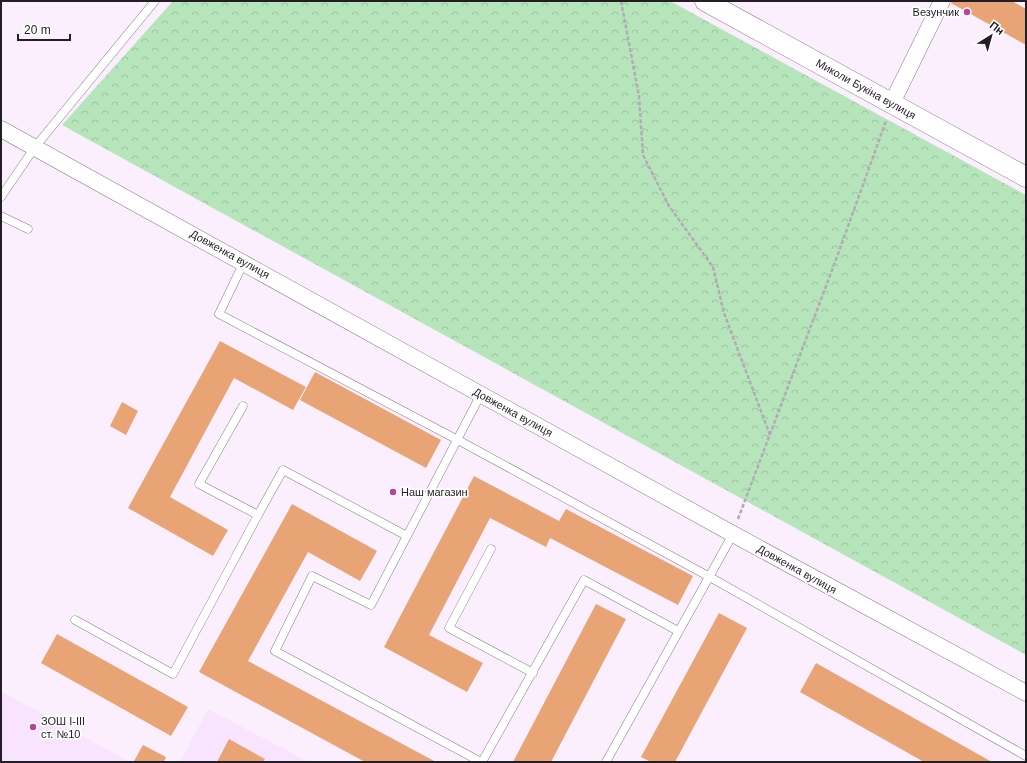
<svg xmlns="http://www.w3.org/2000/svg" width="1027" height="763" viewBox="0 0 1027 763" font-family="Helvetica,sans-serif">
	<defs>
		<pattern id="forest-crowns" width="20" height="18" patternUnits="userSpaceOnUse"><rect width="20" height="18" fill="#b6e5bc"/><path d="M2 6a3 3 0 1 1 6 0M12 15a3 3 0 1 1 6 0" fill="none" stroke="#9cc4a1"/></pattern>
	</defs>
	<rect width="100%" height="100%" fill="#fbeffe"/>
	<!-- built -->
	<path fill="#f8e4fe" d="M1 691 130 762H1Z
		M208 709 309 762H180Z"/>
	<!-- forest -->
	<path fill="url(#forest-crowns)" d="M173 1H670L1026 195V655L62 125Z"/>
	<!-- building -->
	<path fill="#e9a476" d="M952 1H1012L1026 9V45L951 3Z
		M220 341 306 387 293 410 234 378 170 497 228 530 213 556 128 508Z
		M315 372 441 440 426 468 300 400Z
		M122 402 138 411 126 435 110 426Z
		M474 476 559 521 566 509 693 576 678 605 550 538 546 547 490 518 429 635 483 663 467 692 384 647Z
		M292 504 377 551 360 581 308 552 248 661 436 762H365L199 672Z
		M596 604 626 619 551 762H513Z
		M719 613 747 628 675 762H651L641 757Z
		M57 634 188 707 171 736 41 663Z
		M816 663 992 762H924L800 692Z
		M229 739 265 759 263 762H217Z
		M143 745 166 757 164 762 134 761Z"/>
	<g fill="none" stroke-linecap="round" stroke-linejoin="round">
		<!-- service casing -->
		<g stroke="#897c8d" stroke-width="9">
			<path id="service" d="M1 197 35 147 155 1
				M1 216 28 229
				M244 262 219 314 458 440 708 576 1026 756
				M258 515 283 470 407 536
				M491 549 449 628 533 673
				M75 620 173 674 258 515 199 484 243 406
				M481 762 275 651 312 576 371 605 481 394
				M482 762 584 580 678 631
				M606 762 733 534"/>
		</g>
		<!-- minor casing -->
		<g stroke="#897c8d" stroke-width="17">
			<path id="minor" d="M892 103 942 1
				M1 129 733 534 1026 693"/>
		</g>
		<!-- tertiary casing -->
		<g stroke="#897c8d" stroke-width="21">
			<path id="tertiary" d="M705 1 1026 177"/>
		</g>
		<!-- path -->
		<path stroke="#b3aab6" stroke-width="2.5" stroke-dasharray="4 2" stroke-linecap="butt" d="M621 1 639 96 643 155 669 206 713 267 724 313 770 435
			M738 519 834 265 886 121"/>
		<!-- service -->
		<use href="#service" stroke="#fff" stroke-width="8"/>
		<!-- minor -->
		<use href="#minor" stroke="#fff" stroke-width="16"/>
		<!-- tertiary -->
		<use href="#tertiary" stroke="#fff" stroke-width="20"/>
	</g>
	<!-- markers -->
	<g fill="#b6449e" stroke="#fff" stroke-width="1.5">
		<circle cx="967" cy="12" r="4"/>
		<circle cx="393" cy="492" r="4"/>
		<circle cx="33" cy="727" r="4"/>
	</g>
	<g text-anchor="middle" stroke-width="3.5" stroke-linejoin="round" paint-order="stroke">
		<!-- poi labels -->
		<g font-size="11" fill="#231e25" stroke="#fff" text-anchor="start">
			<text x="959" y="16" text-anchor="end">Везунчик</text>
			<text x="401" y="496">Наш магазин</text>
			<text x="41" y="725">ЗОШ І-ІІІ<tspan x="41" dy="13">ст. №10</tspan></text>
		</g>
		<!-- street labels -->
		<g font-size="11" fill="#231e25" stroke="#fff">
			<text transform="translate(866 89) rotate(29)" y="4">Миколи Букіна вулиця</text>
			<text transform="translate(230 254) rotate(29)" y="4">Довженка вулиця</text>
			<text transform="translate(513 412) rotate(29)" y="4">Довженка вулиця</text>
			<text transform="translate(797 569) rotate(29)" y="4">Довженка вулиця</text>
		</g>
	</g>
	<!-- border -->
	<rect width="1027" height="763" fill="none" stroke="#231e25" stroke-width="4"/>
	<!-- north arrow -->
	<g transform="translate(991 36) rotate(37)" stroke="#ffffff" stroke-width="3" paint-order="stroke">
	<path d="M0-3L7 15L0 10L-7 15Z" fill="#231e25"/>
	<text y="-6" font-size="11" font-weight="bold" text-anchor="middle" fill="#231e25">Пн</text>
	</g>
	<!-- scale -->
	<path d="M18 34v6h52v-6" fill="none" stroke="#231e25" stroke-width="2"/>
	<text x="24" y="34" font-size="12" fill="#231e25" stroke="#ffffff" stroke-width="3" paint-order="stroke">20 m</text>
</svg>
